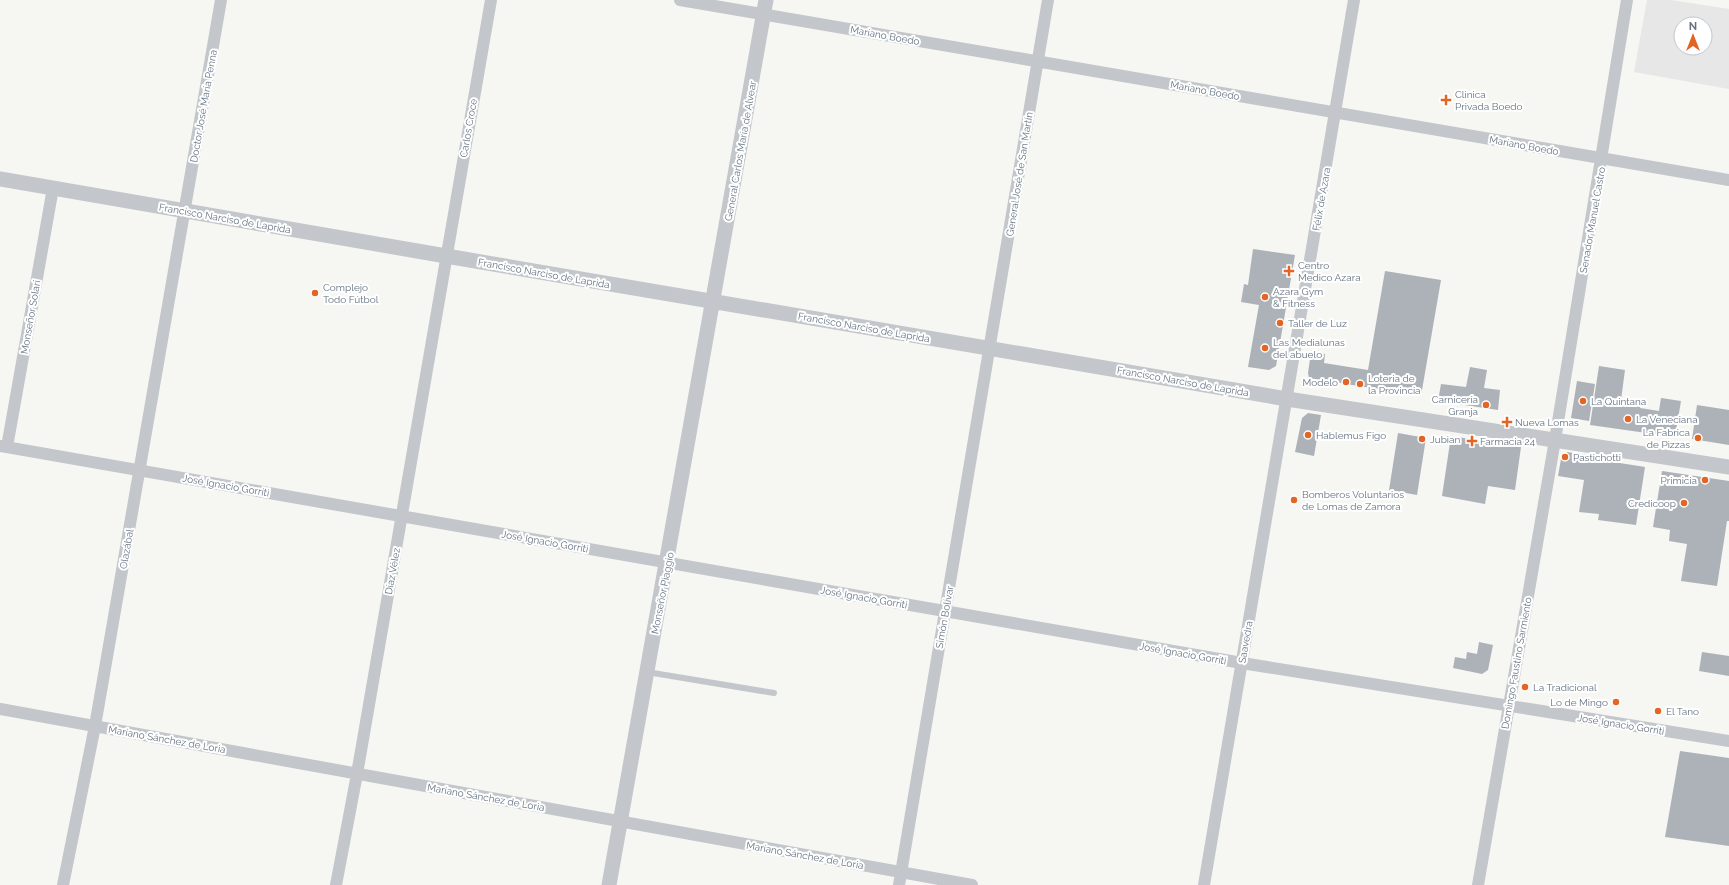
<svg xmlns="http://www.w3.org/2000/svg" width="1729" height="885" viewBox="0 0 1729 885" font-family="Raleway,sans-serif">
	<rect width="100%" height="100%" fill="#f6f6f2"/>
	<!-- built -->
	<path fill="#e6e7e6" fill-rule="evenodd" d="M1647 0H1671L1729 9V89L1634 72ZM1681 24H1705V48H1681Z"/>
	<!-- building -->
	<path fill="#acb2b8" d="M1253 249 1295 255 1276 366 1269 370 1248 367 1259 305 1241 302 1244 284 1248 285Z
		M1385 271 1441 280 1421 396 1309 378 1308 373 1311 352 1325 354 1324 363 1368 370Z
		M1599 366 1625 370 1621 400 1641 404 1640 408 1659 411 1661 398 1681 401 1675 437 1590 425Z
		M1470 367 1487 370 1484 388 1500 390 1498 410 1438 401 1441 384 1466 387Z
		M1577 381 1595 384 1589 421 1571 418Z
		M1697 405 1729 410V445L1692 439Z
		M1308 413 1321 415 1314 456 1295 452 1302 418Z
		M1398 433 1426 438 1417 495 1389 490Z
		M1451 436 1521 447 1515 490 1488 486 1485 504 1442 496Z
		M1567 452 1587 455V457L1607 461 1645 467 1636 525 1598 520 1599 514 1579 512 1584 480 1558 476 1561 459Z
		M1662 471 1729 481V521H1727L1717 586 1681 581 1687 544 1669 541 1670 530 1653 527Z
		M1479 642 1493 645 1488 670 1482 674 1453 668 1455 657 1466 659 1467 652 1477 654Z
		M1702 652 1729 656V676L1699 671Z
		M1680 751 1729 758V846L1665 837Z"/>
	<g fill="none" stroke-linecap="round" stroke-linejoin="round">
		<!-- service -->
		<path stroke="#c3c6ca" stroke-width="6" d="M647 672 774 693"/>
		<!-- minor -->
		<path stroke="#c3c6ca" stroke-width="12" d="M680 0 1729 180
			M0 446 1242 663 1729 741
			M7 447 53 188
			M0 709 972 885
			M63 885 95 726 221 0
			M336 885 357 774 491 0
			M899 885 1048 0
			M1204 885 1354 0
			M1478 885 1555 440 1627 0"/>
		<!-- tertiary -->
		<path stroke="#c3c6ca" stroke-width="15" d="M0 179 446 256 1287 399 1729 467
			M609 885 766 0"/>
	</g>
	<!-- markers -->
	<g fill="#e36525" stroke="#fff" stroke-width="1.5">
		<path d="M1444 94h4v4h4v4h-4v4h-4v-4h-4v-4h4z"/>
		<path d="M1287 265h4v4h4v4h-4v4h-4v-4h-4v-4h4z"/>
		<circle cx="315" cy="293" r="4"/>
		<circle cx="1265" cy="297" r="4"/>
		<circle cx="1280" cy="323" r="4"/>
		<circle cx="1265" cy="348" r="4"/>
		<circle cx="1346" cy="382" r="4"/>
		<circle cx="1360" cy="384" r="4"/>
		<circle cx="1583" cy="401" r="4"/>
		<circle cx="1486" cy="405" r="4"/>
		<circle cx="1628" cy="419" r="4"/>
		<path d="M1505 416h4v4h4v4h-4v4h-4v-4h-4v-4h4z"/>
		<circle cx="1308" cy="435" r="4"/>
		<circle cx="1698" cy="438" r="4"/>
		<circle cx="1422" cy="439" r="4"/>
		<path d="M1470 435h4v4h4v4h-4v4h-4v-4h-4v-4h4z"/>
		<circle cx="1565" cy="457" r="4"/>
		<circle cx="1705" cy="480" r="4"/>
		<circle cx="1294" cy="500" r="4"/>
		<circle cx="1684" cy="503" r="4"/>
		<circle cx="1525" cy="687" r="4"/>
		<circle cx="1616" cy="702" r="4"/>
		<circle cx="1658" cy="711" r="4"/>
	</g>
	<g text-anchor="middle" stroke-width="4" stroke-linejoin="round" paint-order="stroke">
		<!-- street labels -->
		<g font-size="10" fill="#657383" stroke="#fff">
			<text transform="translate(885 35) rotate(10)" y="4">Mariano Boedo</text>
			<text transform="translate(1205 90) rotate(10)" y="4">Mariano Boedo</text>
			<text transform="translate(203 106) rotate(-80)" y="4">Doctor José María Penna</text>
			<text transform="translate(468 128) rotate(-80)" y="4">Carlos Croce</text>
			<text transform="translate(1524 145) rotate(10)" y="4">Mariano Boedo</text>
			<text transform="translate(740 151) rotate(-80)" y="4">General Carlos María de Alvear</text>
			<text transform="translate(1019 174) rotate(-81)" y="4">General José de San Martín</text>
			<text transform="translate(1321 199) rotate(-80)" y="4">Félix de Azara</text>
			<text transform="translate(225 218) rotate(10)" y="4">Francisco Narciso de Laprida</text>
			<text transform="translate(1592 220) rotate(-80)" y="4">Senador Manuel Castro</text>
			<text transform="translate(544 273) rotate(10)" y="4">Francisco Narciso de Laprida</text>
			<text transform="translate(30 317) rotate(-80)" y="4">Monseñor Solari</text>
			<text transform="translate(864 327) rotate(10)" y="4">Francisco Narciso de Laprida</text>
			<text transform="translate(1183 381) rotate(10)" y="4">Francisco Narciso de Laprida</text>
			<text transform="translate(226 485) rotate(10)" y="4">José Ignacio Gorriti</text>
			<text transform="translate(545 541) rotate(10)" y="4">José Ignacio Gorriti</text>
			<text transform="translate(126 549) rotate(-80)" y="4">Olazábal</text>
			<text transform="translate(392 571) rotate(-80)" y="4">Díaz Vélez</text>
			<text transform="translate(662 593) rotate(-79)" y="4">Monseñor Piaggio</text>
			<text transform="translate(864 597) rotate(10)" y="4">José Ignacio Gorriti</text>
			<text transform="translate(944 617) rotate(-80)" y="4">Simón Bolívar</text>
			<text transform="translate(1245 642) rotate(-80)" y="4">Saavedra</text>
			<text transform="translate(1183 653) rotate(10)" y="4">José Ignacio Gorriti</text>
			<text transform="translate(1516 663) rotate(-80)" y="4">Domingo Faustino Sarmiento</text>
			<text transform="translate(1621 724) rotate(9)" y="4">José Ignacio Gorriti</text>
			<text transform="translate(167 739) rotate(10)" y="4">Mariano Sánchez de Loria</text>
			<text transform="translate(486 797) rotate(10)" y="4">Mariano Sánchez de Loria</text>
			<text transform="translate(805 855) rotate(10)" y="4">Mariano Sánchez de Loria</text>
		</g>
		<!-- poi labels -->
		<g font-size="10" fill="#657383" stroke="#fff" text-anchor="start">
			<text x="1455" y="98">Clinica<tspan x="1455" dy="12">Privada Boedo</tspan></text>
			<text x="1298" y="269">Centro<tspan x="1298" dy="12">Medico Azara</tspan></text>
			<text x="323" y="291">Complejo<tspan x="323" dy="12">Todo Fútbol</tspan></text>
			<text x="1273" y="295">Azara Gym<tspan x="1273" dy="12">&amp; Fitness</tspan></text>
			<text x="1288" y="327">Taller de Luz</text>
			<text x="1273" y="346">Las Medialunas<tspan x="1273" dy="12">del abuelo</tspan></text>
			<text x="1368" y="382">Loteria de<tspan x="1368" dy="12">la Provincia</tspan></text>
			<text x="1338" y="386" text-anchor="end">Modelo</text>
			<text x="1478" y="403" text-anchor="end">Carnicería<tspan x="1478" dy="12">Granja</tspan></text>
			<text x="1591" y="405">La Quintana</text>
			<text x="1636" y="423">La Veneciana</text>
			<text x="1515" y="426">Nueva Lomas</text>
			<text x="1690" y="436" text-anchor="end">La Fabrica<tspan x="1690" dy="12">de Pizzas</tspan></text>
			<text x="1316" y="439">Hablemus Figo</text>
			<text x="1430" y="443">Jubian</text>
			<text x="1480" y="445">Farmacia 24</text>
			<text x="1573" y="461">Pastichotti</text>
			<text x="1697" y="484" text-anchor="end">Primicia</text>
			<text x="1302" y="498">Bomberos Voluntarios<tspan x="1302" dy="12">de Lomas de Zamora</tspan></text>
			<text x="1676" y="507" text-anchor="end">Credicoop</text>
			<text x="1533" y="691">La Tradicional</text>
			<text x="1608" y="706" text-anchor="end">Lo de Mingo</text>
			<text x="1666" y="715">El Tano</text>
		</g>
	</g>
	<!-- north arrow -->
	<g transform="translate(1693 36)"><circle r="19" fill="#ffffff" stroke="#c1c7cd"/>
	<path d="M0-3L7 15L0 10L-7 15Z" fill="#e36525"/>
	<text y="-6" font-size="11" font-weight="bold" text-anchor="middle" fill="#657383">N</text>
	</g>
</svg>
